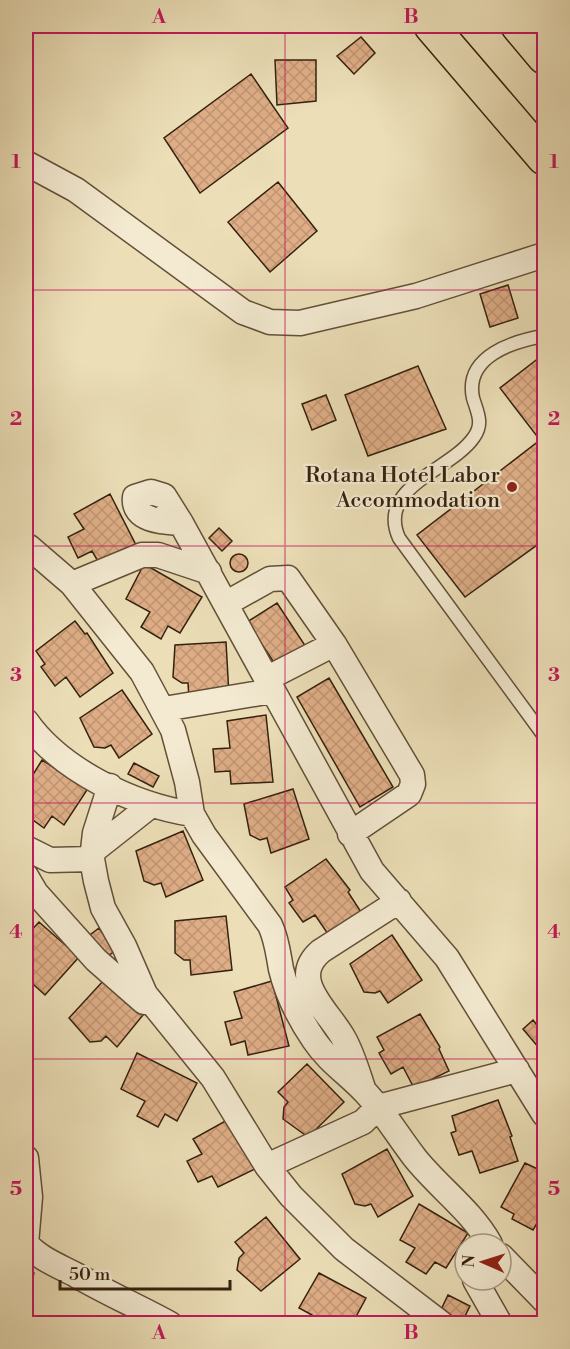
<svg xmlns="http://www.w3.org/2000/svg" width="570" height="1349" viewBox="0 0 570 1349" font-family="'Libre Bodoni',serif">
	<defs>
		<pattern id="building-cross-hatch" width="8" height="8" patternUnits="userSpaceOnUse" patternTransform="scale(1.5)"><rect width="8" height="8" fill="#dfae87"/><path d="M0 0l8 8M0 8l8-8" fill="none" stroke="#c09573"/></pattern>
	</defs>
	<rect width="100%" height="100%" fill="#ecdfb8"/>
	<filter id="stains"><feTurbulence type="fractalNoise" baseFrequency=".00333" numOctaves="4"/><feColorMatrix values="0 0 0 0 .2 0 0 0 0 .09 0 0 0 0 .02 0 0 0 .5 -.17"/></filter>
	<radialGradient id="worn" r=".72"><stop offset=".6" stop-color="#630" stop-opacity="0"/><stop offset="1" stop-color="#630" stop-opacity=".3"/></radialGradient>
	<!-- building -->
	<path fill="url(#building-cross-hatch)" stroke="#35210e" stroke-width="1.5" d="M361 37 375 53 354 74 337 56Z
		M275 60H316V101L277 105Z
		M251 74 288 128 200 193 164 138Z
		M278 182 317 231 270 272 228 222Z
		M508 285 518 318 490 327 480 294Z
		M544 354V540L465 597 417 535 540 440 500 388Z
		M418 366 446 429 368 456 345 395Z
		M326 395 336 420 312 430 302 404Z
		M110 494 136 545 99 563 92 551 78 558 68 537 84 529 74 514Z
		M219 528 232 541 222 551 209 538Z
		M230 563a9 9 0 1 1 18 0a9 9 0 1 1-18 0Z
		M144 564 202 597 180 633 168 626 161 639 141 627 150 612 126 599Z
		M277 603 306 647 277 667 247 622Z
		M75 621 85 634 87 633 113 673 80 697 66 677 55 686 41 667 45 664 36 651Z
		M226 642 229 695 189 698 188 683H182L173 677 175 645Z
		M329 678 393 787 360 807 297 697Z
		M122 690 152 734 119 758 111 745 105 748 94 747 80 718Z
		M266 715 273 782 231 784 230 771 215 772 213 749 230 748 227 721Z
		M42 760 56 769 57 767 87 790 64 825 52 816 44 828 26 815V786Z
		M134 763 159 776 153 787 128 774Z
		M293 789 309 839 271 853 267 838 260 840 250 835 244 804Z
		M183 831 203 880 166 897 161 883 154 885 144 881 136 851Z
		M326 859 350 890 348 892 361 912 328 934 315 915 303 922 289 903 293 900 285 887Z
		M226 916 232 970 191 975 190 960H184L175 953V921Z
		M39 922 79 957 45 995 34 985 31 988 26 983V936Z
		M99 928 115 951 102 960 86 938Z
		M392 935 422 980 388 1003 380 991 375 993 364 992 350 964Z
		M104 980 143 1015 117 1047 106 1036 101 1041 90 1042 69 1018Z
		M272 981 289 1046 248 1055 245 1041 231 1045 225 1022 242 1018 234 992Z
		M420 1014 440 1047 439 1049 449 1071 414 1088 403 1067 391 1074 379 1053 384 1050 377 1037Z
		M533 1020 544 1034V1043L539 1048 523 1029Z
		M137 1053 197 1083 177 1121 165 1114 158 1127 137 1116 145 1101 121 1089Z
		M307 1064 344 1102 308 1137 283 1119 284 1107 288 1102 278 1092Z
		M498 1100 512 1136 510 1137 518 1161 480 1173 472 1151 459 1155 451 1133 456 1131 452 1116Z
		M229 1119 255 1169 218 1187 212 1176 198 1182 187 1161 202 1154 193 1139Z
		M387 1149 413 1196 378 1217 371 1204 365 1206 355 1204 342 1174Z
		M525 1163 544 1172V1221L540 1218 533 1230 512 1219 514 1214 501 1207Z
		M419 1204 468 1233 446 1268 435 1262 426 1274 406 1262 415 1248 400 1240Z
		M266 1217 300 1259 261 1291 237 1270 239 1258 244 1253 235 1242Z
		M26 1270 34 1273 26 1305Z
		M319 1273 366 1298 352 1324H310L312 1315 299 1308Z
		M448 1295 470 1306 461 1324 439 1314Z"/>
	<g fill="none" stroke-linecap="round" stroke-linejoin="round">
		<!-- lane casing -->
		<g stroke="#635038" stroke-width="15">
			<path id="lane" d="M544 336C514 341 464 356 473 398 477 412 484 423 474 437 451 471 376 486 399 538L544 736"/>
		</g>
		<!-- street casing -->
		<g stroke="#635038" stroke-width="27">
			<path id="street" d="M26 163 76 190 243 312 270 322 300 323 416 296 544 255
				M181 523 164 496 151 492 135 497C132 521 164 522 181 523L372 871 447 958 544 1114
				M29 547 72 584 142 672 173 730 187 782 192 814 204 835 270 925C277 940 278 953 281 969 287 994 299 1018 314 1040 328 1061 348 1074 365 1092 384 1112 398 1136 415 1158 439 1188 471 1210 490 1244
				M72 584 142 555H158L209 572
				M227 603 270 579 288 578 334 644 412 775 413 784 409 794 350 834
				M266 679 334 644
				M164 709 272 691
				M26 721C61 771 134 805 192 814
				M110 786 95 833 92 859 96 881 103 908 124 946 145 994 213 1078 267 1166 291 1196 344 1249 442 1324
				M26 848 50 860 92 859
				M93 851 150 806
				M26 876 36 893 96 960 144 1002
				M364 1091C358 1074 353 1055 344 1039 329 1011 287 980 321 951L399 901
				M26 1158 30 1197 26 1244
				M267 1166 363 1122 378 1107 517 1070
				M26 1243C38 1258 59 1266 76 1275 107 1293 139 1307 170 1324
				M501 1256 544 1300
				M475 1280 500 1324"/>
		</g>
		<!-- highway casing -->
		<g stroke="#35210e" stroke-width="36">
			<path id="highway" d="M431 26 544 158
				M518 26 544 57"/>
		</g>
		<!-- lane -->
		<use href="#lane" stroke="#f3ead1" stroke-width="12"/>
		<!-- street -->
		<use href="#street" stroke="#f3ead1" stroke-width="24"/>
		<!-- highway -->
		<use href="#highway" stroke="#ecdfb8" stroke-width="33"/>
	</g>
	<!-- grid -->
	<path fill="none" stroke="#c2185b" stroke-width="1.5" stroke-opacity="0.55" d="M285 26V1324M26 290H544M26 546H544M26 803H544M26 1059H544"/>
	<!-- markers -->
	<circle fill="#8f2418" stroke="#f3ead1" stroke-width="2" cx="512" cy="487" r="6"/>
	<g text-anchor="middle" stroke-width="4.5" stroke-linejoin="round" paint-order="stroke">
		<!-- poi labels -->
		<g font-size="22" fill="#35210e" stroke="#f3ead1" text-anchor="end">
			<text x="500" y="482">Rotana Hotel Labor<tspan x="500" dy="25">Accommodation</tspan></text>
		</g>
	</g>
	<!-- margin -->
	<rect width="570" height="1349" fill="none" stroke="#ecdfb8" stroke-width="66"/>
	<!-- north arrow -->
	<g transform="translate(483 1262) rotate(273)"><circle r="28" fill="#f3ead1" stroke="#a79a83" stroke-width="1.5"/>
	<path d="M0-4.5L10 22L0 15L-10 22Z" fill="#8f2418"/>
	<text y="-9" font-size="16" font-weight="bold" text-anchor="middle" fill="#35210e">N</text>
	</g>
	<!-- scale -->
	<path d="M60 1280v9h170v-9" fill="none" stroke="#35210e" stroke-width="3"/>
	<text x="69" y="1280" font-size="18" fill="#35210e" stroke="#f3ead1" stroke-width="4.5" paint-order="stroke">50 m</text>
	<rect x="33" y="33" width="504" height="1283" fill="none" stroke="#c2185b" stroke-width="2"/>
	<g font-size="20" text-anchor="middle" font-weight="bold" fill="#c2185b">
		<text x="159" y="23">A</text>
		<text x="411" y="23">B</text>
		<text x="16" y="168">1</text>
		<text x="554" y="168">1</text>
		<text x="16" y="425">2</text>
		<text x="554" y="425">2</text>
		<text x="16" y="681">3</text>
		<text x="554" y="681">3</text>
		<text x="16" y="938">4</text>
		<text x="554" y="938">4</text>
		<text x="16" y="1195">5</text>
		<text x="554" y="1195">5</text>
		<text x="159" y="1339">A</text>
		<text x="411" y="1339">B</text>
	</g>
	<rect width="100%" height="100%" filter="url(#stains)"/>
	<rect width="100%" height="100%" fill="url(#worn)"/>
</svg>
